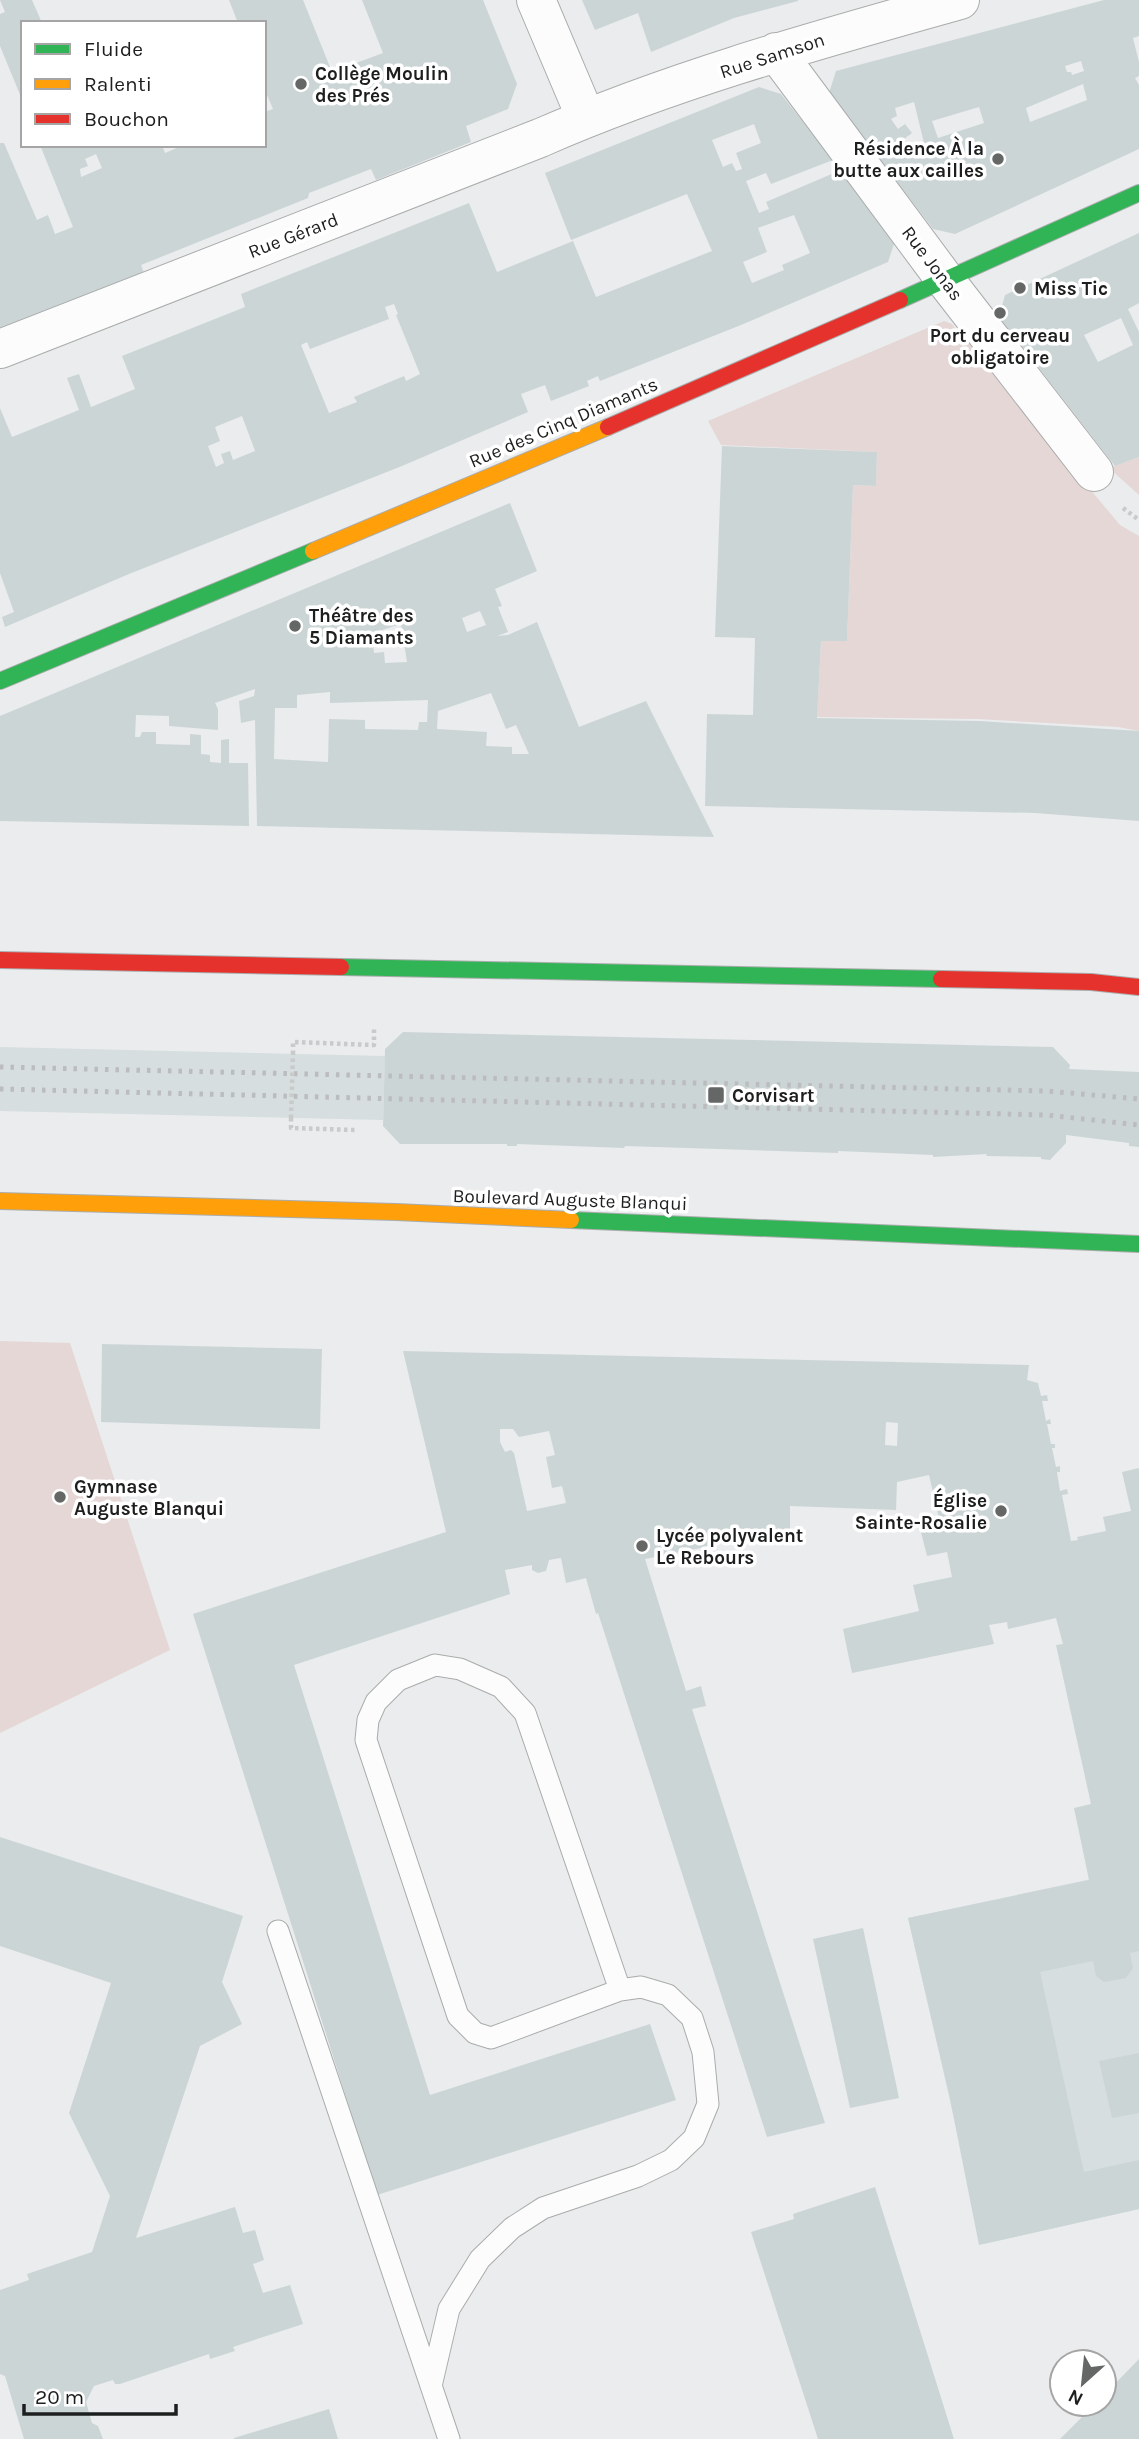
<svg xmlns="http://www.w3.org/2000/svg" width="1139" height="2439" viewBox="0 0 1139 2439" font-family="Karla,sans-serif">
	<rect width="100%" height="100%" fill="#eaeced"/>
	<!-- built -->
	<path fill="#d6dedf" d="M0 1047 385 1056 383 1120 0 1111Z
		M1139 1869V2209L983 2244 908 1918Z"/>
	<!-- green -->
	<path fill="#e5d7d6" d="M944 321 952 324 966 343 973 338 1079 476 1120 525 1139 536V731L1118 727 978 719 817 717 821 641H847L853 485 876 486 877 452 721 445 708 421Z
		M1139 457V495L1109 468Z
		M0 1341 70 1343 170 1650 0 1733Z"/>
	<!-- building -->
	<path fill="#ccd5d6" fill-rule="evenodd" d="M0 0H32L42 23H23V102L0 46V14L5 12Z
		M229 0H303L332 72 383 53 362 0H483L517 84 508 109 466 126 471 142 376 180 371 169 309 193 308 198 141 265 144 273 0 330V143H4L37 220 48 215 55 234 73 227 40 145H162L165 153 184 145H264V112L273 109 264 88V23H238ZM96 154 102 168 81 177 80 169 88 166 85 159Z
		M582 0H798V1L734 18 651 52 638 13 595 30Z
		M1104 0H1139V36L1133 38 1139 62V76L1135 78 1139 85V149L955 234 933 229 829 93 836 71ZM1081 61 1084 71 1072 75 1071 72H1067L1065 66ZM1083 84 1087 100 1030 122 1026 108ZM914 102 924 143 911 148 904 139 912 133 905 124 898 129 891 119 897 116 895 108ZM979 107 984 123 938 138 932 121Z
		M759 87 781 94 833 160 771 184 766 173 746 181 759 213 769 209 766 202 841 170 895 241 888 262 741 325 600 381 598 376 587 381 589 386 551 401 545 385 521 394 528 412 402 466 129 574 5 627 2 617 14 612 0 573V408L12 437 79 410 67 378 79 374 91 407 135 389 122 356 245 307 241 294 469 203 497 272 573 241 596 297 712 251 687 194 571 240 545 173ZM754 124 761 143 736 153 742 169 736 171 732 163 723 167 712 140ZM794 215 810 253 782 265 784 270 752 283 743 262 767 252 758 228ZM394 304 398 314 396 315 420 374 406 381 404 376 354 397 357 402 329 413 301 345 307 342 310 349 389 319 385 307ZM242 416 255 451 233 460 230 451 221 454 224 463 216 467 208 446 220 441 215 427Z
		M1139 233V303L1128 309 1139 332V457L1115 466 999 317 1005 295ZM1121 318 1133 345 1098 362 1084 335Z
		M722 446 877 452 876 486 853 485 847 641H821L817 718 979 721 1139 731V821L1035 813 705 806 707 714 753 715 755 638 715 637Z
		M510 503 537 571 495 589 502 606 498 607 508 632 497 636 508 635 537 622 579 727 646 701 714 837 257 826 255 720 241 723 239 701 254 696 255 689 215 703 218 709V730L169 726V716L136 715 135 737H140L142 732H156V744L190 745V734L201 735V754L210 755V762L221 763V740L229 739V763H248L249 826 0 821V716ZM480 611 486 625 467 632 462 618ZM401 624 407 662 385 663 384 652 374 653 373 641 380 638 379 631ZM330 692V703L428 700 427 722H419L418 730 365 729V720L329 719 328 762 274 759 275 708H297V695ZM491 693 506 729 516 725 529 754H512V747L486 746 487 732 437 729 438 711Z
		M403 1032 1053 1047 1070 1065 1069 1069 1139 1072V1147L1129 1146V1143L1066 1135V1143L1050 1160 1041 1159V1157L986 1156 987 1154 933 1157V1155L838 1151V1153L625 1146 624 1148 517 1144V1146H507V1144H400L383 1126 385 1049Z
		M102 1344 322 1349 320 1429 101 1422Z
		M403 1351 1029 1365 1027 1380 1038 1383 1041 1396 1047 1395 1048 1401H1042L1046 1421 1050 1419 1051 1424H1047L1051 1444H1055V1448H1052L1056 1467 1060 1466V1472H1057L1060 1491 1067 1489 1068 1494 1062 1495 1071 1541 1078 1540 1077 1537 1106 1531 1103 1517 1131 1511 1122 1472 1139 1468V1951L1130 1953 1133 1968 1126 1978 1104 1982 1096 1976 1093 1961 1040 1972 1084 2172 1139 2160V2209L979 2245 949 2094 908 1918 1089 1880 1074 1808 1091 1804 1056 1645 1063 1644 1056 1618 1008 1629 1007 1622 989 1625 994 1644 852 1673 843 1629 919 1611 913 1585 952 1577 947 1552 927 1556 921 1532 941 1527 929 1475 897 1482 896 1510 790 1506V1530L645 1559 686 1691 701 1686 706 1706 692 1709 825 2123 767 2137 598 1613 596 1614 586 1578 566 1583 561 1558 549 1560 546 1571 538 1573 532 1570V1565L505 1570 510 1594 294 1665 430 2095 650 2024 676 2100 377 2195 193 1614 446 1532ZM886 1422 898 1423 897 1446 885 1445ZM500 1429H513L519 1437 549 1431 555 1455 546 1457 552 1488 562 1486 566 1503 527 1511 514 1453 511 1450 505 1452 500 1442Z
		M0 1837 243 1916 222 1982 242 2024 200 2046 136 2238 235 2207 243 2233 255 2230 264 2260 253 2264 263 2293 290 2285 303 2324 233 2347 235 2351 210 2359 209 2354 120 2384H115L113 2380 94 2386 86 2402 92 2423 98 2426 103 2439H24L5 2376 0 2374V2290L29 2280 27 2274 92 2252 110 2196 69 2113 111 1983 0 1946Z
		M863 1928 899 2098 850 2108 813 1939Z
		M1139 2053V2113L1112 2118 1099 2061Z
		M875 2187 954 2439H818L751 2232 794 2219 793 2214Z
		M1139 2359V2439H1060L1095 2404H1104V2395Z
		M329 2409 338 2439H234V2438Z"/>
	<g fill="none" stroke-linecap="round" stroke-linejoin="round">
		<!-- lane casing -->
		<g stroke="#aaacac" stroke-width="23">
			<path id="lane" d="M278 1931 449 2439
				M431 2386 449 2309 480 2259 512 2228 543 2208 638 2176 671 2160 694 2138 708 2104 703 2052 692 2018 668 1995 641 1987 620 1990 491 2038 475 2033 458 2016 366 1740 368 1720 376 1702 398 1680 435 1665 460 1669 501 1687 525 1713 620 1990"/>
		</g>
		<!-- street casing -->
		<g stroke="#aaacac" stroke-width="40">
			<path id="street" d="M536 0 586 118
				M776 52 946 281 1094 472
				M0 349 540 138C675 79 818 40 960 0"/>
		</g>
		<!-- fast casing -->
		<g stroke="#aaacac" stroke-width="18">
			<path id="fast" d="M900 300 1139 193
				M0 681 313 551
				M341 967 941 979
				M571 1220 1139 1244"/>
		</g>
		<!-- slow casing -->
		<g stroke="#aaacac" stroke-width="18">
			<path id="slow" d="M313 551 608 427
				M0 1201 396 1212 571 1220"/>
		</g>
		<!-- jam casing -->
		<g stroke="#aaacac" stroke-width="18">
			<path id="jam" d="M608 427 900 300
				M0 960 341 967
				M941 979 1091 982 1139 987"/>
		</g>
		<!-- path -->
		<path stroke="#c9caca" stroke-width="4.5" stroke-dasharray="3.5 3.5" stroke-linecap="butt" d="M1123 508 1139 520
			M293 1054V1042L374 1045V1026
			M291 1118V1128L355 1130"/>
		<!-- lane -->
		<use href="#lane" stroke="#fcfcfc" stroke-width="21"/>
		<!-- street -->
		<use href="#street" stroke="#fcfcfc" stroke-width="38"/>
		<!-- fast -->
		<use href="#fast" stroke="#30b455" stroke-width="16"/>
		<!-- slow -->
		<use href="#slow" stroke="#ff9f0a" stroke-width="16"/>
		<!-- jam -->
		<use href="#jam" stroke="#e5322d" stroke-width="16"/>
		<!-- rail -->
		<path stroke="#bbbcbd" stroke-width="5" stroke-dasharray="3.5 7" stroke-linecap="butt" d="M0 1067 1047 1091 1139 1099
			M0 1089 1046 1115 1139 1125"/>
		<!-- path-bridge -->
		<path stroke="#c9caca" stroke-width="4.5" stroke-dasharray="3.5 3.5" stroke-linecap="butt" d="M291 1118 293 1054"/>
	</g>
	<!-- markers -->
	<g fill="#656767" stroke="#fff" stroke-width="2.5">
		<circle cx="301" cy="84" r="7"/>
		<circle cx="998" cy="159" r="7"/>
		<circle cx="1020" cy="288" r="7"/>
		<circle cx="1000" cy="313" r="7"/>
		<circle cx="295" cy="626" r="7"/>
		<rect x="707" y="1086" width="18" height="18" rx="3.5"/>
		<circle cx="60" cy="1497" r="7"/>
		<circle cx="1001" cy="1511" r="7"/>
		<circle cx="642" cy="1546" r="7"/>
	</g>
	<g text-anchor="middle" stroke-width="7" stroke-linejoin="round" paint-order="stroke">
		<!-- street labels -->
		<g font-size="19" fill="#1d1f1f" stroke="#fff">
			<text transform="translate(772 55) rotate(-18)" y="7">Rue Samson</text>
			<text transform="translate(293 235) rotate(-21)" y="7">Rue Gérard</text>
			<text transform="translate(933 263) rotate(53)" y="7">Rue Jonas</text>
			<text transform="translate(563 422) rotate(-23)" y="7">Rue des Cinq Diamants</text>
			<text transform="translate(570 1199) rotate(2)" y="7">Boulevard Auguste Blanqui</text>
		</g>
		<!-- poi labels -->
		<g font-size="19" font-weight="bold" fill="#1d1f1f" stroke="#fff" text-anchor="start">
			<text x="315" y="80">Collège Moulin<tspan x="315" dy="22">des Prés</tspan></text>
			<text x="984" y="155" text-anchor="end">Résidence À la<tspan x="984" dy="22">butte aux cailles</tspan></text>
			<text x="1034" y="295">Miss Tic</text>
			<text x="1000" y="342" text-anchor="middle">Port du cerveau<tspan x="1000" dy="22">obligatoire</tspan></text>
			<text x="309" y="622">Théâtre des<tspan x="309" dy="22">5 Diamants</tspan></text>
			<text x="732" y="1102">Corvisart</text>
			<text x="74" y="1493">Gymnase<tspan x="74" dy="22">Auguste Blanqui</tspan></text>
			<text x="987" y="1507" text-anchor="end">Église<tspan x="987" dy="22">Sainte-Rosalie</tspan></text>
			<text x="656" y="1542">Lycée polyvalent<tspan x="656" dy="22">Le Rebours</tspan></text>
		</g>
	</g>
	<!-- legend -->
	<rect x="21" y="21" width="245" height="126" fill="#ffffff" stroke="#a5a5a5" stroke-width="2"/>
	<rect x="35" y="44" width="35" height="10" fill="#30b455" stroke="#a5a5a5" stroke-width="2"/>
	<text x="84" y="56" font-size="21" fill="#1d1f1f">Fluide</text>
	<rect x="35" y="79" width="35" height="10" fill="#ff9f0a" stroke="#a5a5a5" stroke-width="2"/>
	<text x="84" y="91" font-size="21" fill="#1d1f1f">Ralenti</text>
	<rect x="35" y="114" width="35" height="10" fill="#e5322d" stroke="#a5a5a5" stroke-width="2"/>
	<text x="84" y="126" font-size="21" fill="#1d1f1f">Bouchon</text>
	<!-- north arrow -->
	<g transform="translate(1083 2383) rotate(207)"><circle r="33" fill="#ffffff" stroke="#a5a5a5" stroke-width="2"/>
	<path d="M0-5L12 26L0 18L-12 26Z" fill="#656767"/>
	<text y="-10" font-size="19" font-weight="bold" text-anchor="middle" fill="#1d1f1f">N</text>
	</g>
	<!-- scale -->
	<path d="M24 2404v10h152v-10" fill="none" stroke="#1d1f1f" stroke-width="3.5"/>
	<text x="35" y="2404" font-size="21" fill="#1d1f1f" stroke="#ffffff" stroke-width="5" paint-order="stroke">20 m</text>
</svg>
